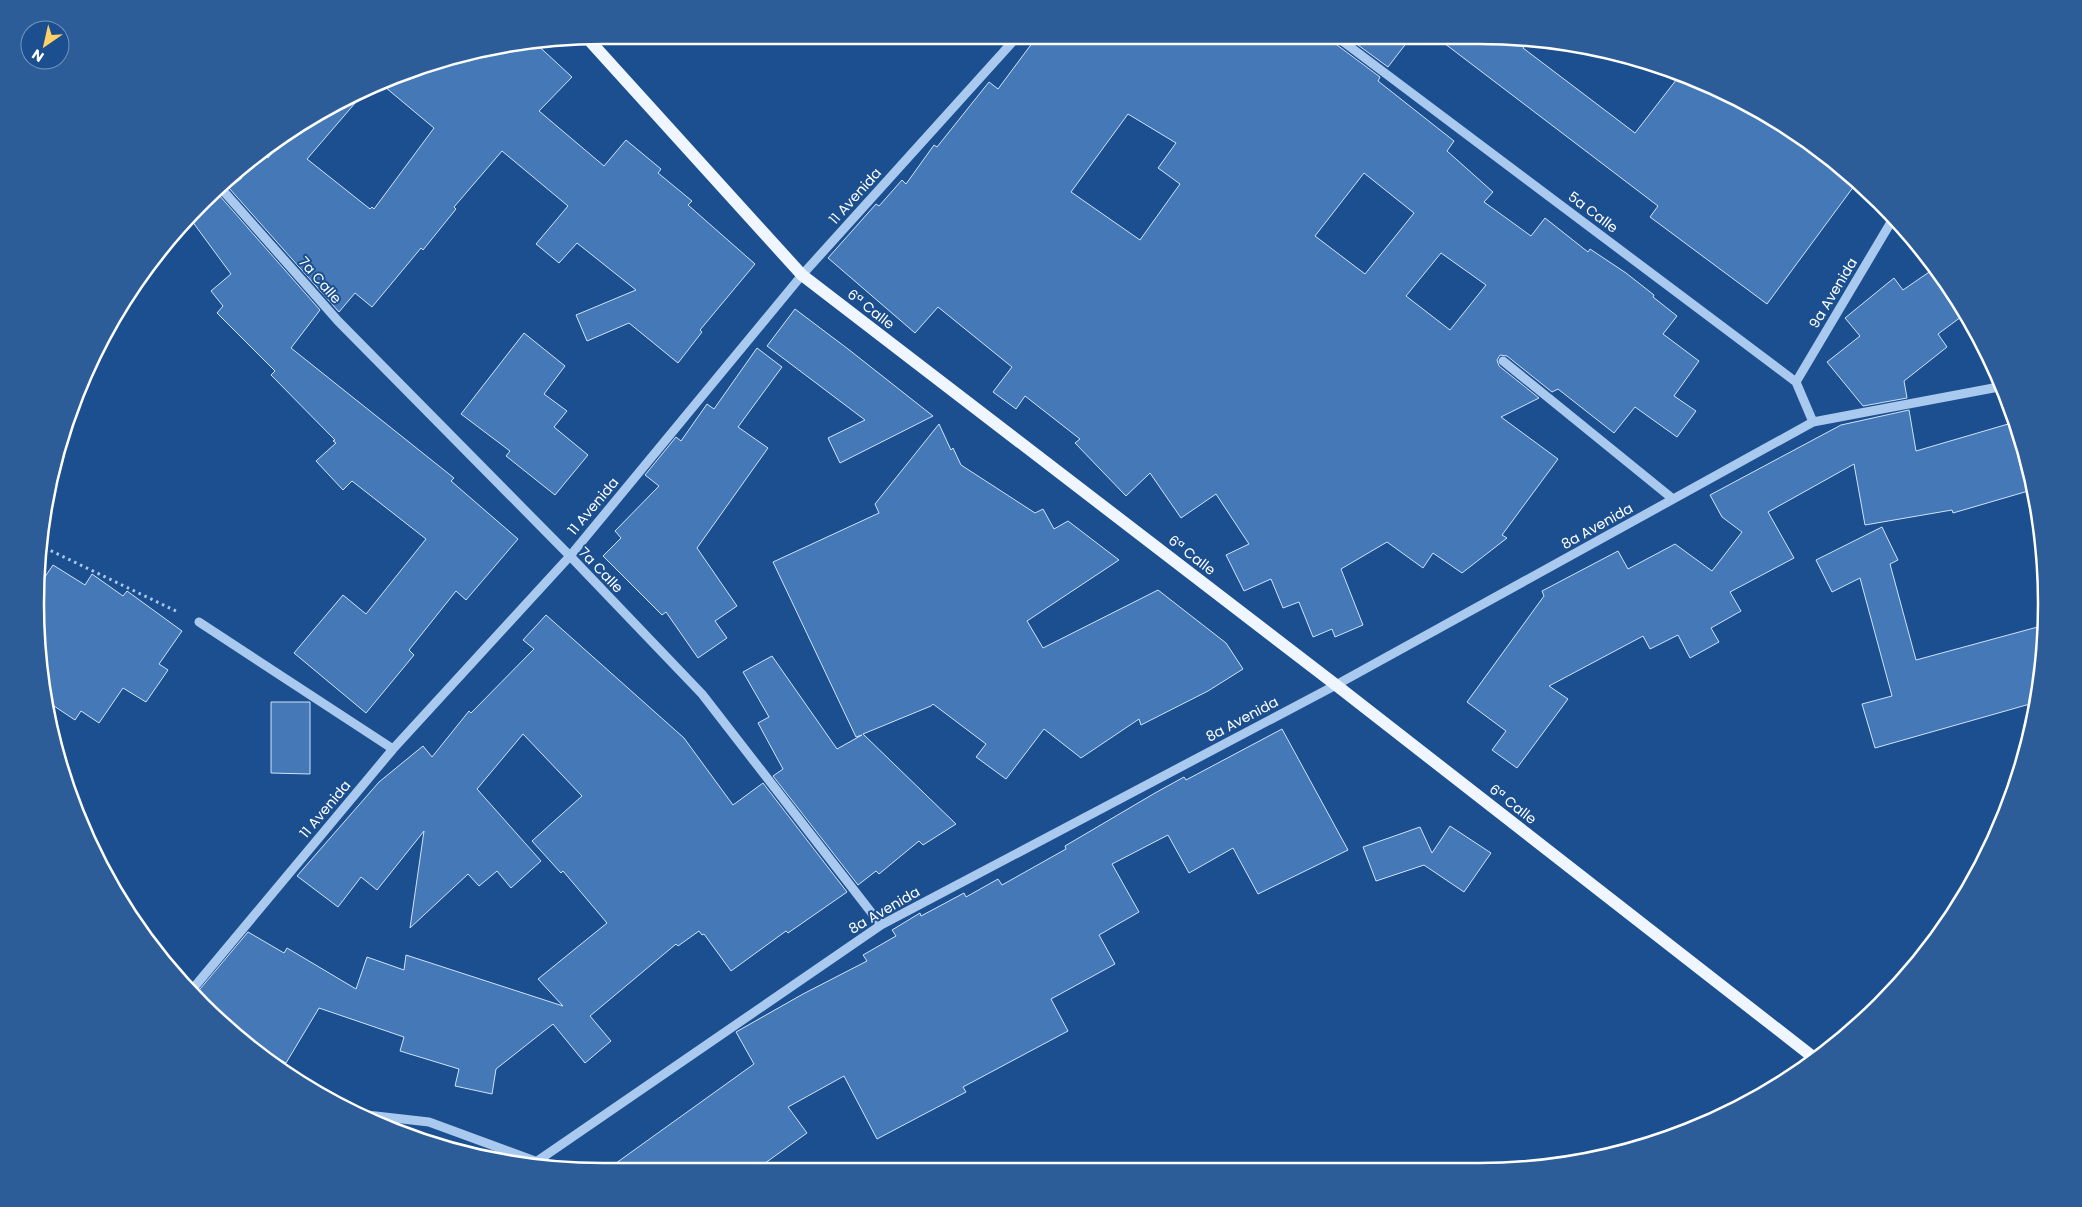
<svg xmlns="http://www.w3.org/2000/svg" width="2082" height="1207" viewBox="0 0 2082 1207" font-family="Poppins,sans-serif">
	<rect width="100%" height="100%" fill="#1b4f8f"/>
	<!-- building -->
	<path fill="#4478b7" stroke="#cfe3fa" fill-rule="evenodd" d="M1516 36 1530 39 1523 48 1635 133 1680 75 1757 113 1814 156 1818 150 1857 182 1767 304 1650 217 1658 206 1436 37Z
		M1331 37 1333 42 1380 77 1378 81 1454 141 1447 151 1493 192 1484 202 1531 236 1545 218 1588 252 1590 249 1626 273 1654 295 1653 297 1677 316 1663 334 1699 361 1674 396 1696 411 1677 437 1635 407 1614 433 1558 389 1552 392 1507 356 1500 355 1497 360 1499 366 1539 398 1501 417 1558 459 1502 535 1507 538 1462 573 1433 553 1423 568 1387 542 1341 569 1363 625 1335 637 1332 629 1313 637 1299 602 1283 608 1271 579 1244 591 1226 555 1249 544 1216 494 1181 518 1150 473 1126 496 1075 443 1080 439 1025 396 1016 409 993 392 1012 367 938 307 915 333 828 258 876 204 879 206 902 180 906 184 934 145 937 147 989 82 998 89 1036 38ZM1128 114 1176 143 1158 168 1180 184 1140 240 1071 192ZM1364 173 1414 213 1365 274 1315 236ZM1441 253 1486 285 1450 330 1406 296Z
		M1347 37H1411L1388 67Z
		M529 40H532L572 77 539 111 604 166 626 140 661 169 658 173 692 201 688 205 755 264 700 330 702 332 678 363 629 323 587 341 576 315 636 290 577 243 559 263 536 244 568 206 502 151 454 207 456 209 423 250 421 248 372 307 355 293 339 312 229 188 242 178 236 172 258 152 261 150 268 158 289 133 358 91 362 95 307 159 370 209 372 207 374 209 434 128 379 82 421 65Z
		M219 195 320 310 291 348 454 478 451 481 518 539 466 600 456 591 409 650 414 655 366 713 294 653 343 595 366 614 426 539 352 481 343 490 316 461 336 443 333 441 335 440 271 375 275 371 217 313 223 306 211 291 231 274 189 217Z
		M1935 268 1951 287 1965 314 1938 334 1947 347 1904 381 1907 398 1863 406 1827 362 1860 336 1845 318 1894 278 1903 290Z
		M795 309 848 349 933 416 840 463 828 438 865 420 767 346Z
		M524 333 565 366 544 394 567 411 554 427 588 455 555 495 506 456 510 451 461 414Z
		M757 348 782 367 738 427 768 448 697 548 737 606 715 621 727 638 698 658 666 612 662 615 603 556 621 538 615 531 659 486 645 475 676 437 681 441 707 404 714 409Z
		M1909 410 1916 451 2015 422 2035 489 1953 513 1952 510 1865 525 1854 464 1768 512 1794 558 1730 592 1741 611 1711 628 1719 642 1690 658 1678 635 1650 649 1643 636 1549 686 1568 699 1517 768 1492 750 1506 731 1467 702 1544 596 1542 591 1618 551 1628 569 1675 544 1712 571 1742 532 1722 517 1710 495 1841 425Z
		M939 424 951 450 953 448 961 465 1035 513 1043 509 1054 529 1068 521 1119 560 1027 621 1043 648 1158 590 1226 643 1243 669 1208 691 1141 725 1139 719 1081 758 1044 729 1006 779 976 757 986 744 933 704 931 706 863 734 956 824 923 845 919 841 879 874 876 871 858 885 773 776 783 769 758 723 769 717 743 672 772 656 837 749 862 735 856 737 773 562 879 513 875 504Z
		M1882 527 1898 560 1890 564 1916 660 2045 625 2037 702 1875 748 1862 704 1892 696 1860 578 1832 592 1816 560Z
		M53 565 85 585 92 574 123 596 127 591 182 631 159 664 168 670 146 702 123 688 99 723 81 711 75 720 48 702 36 640 38 587Z
		M546 615 684 738 733 805 763 783 847 892 788 933 786 931 731 971 704 934 702 935 699 931 678 946 676 944 590 1016 611 1041 585 1063 553 1024 496 1069 492 1094 455 1086 459 1069 400 1051 404 1037 319 1008 286 1063 272 1055 269 1061 228 1031 195 995 248 932 284 953 287 948 356 989 367 957 404 970 406 955 563 1006 538 979 607 923 563 871 561 873 532 841 582 796 523 734 477 789 541 861 511 888 497 871 479 886 468 874 410 928 424 831 377 890 361 877 338 907 297 876 379 782 423 746 432 757 469 711 471 713 534 649 523 640Z
		M271 702H310V774L271 773Z
		M1282 729 1348 850 1258 894 1233 848 1189 873 1168 835 1112 864 1139 912 1099 935 1115 964 1051 999 1068 1031 963 1087 966 1092 877 1139 844 1076 788 1107 807 1133 754 1171H605L754 1064 736 1032 803 994 867 961 863 955 896 936 892 930 920 913 921 916 964 893 966 897 998 879 1002 885 1066 849 1065 846 1155 793 1184 777 1186 780Z
		M1450 826 1491 853 1464 892 1424 865 1376 881 1363 847 1420 827 1432 853Z"/>
	<g fill="none" stroke-linecap="round" stroke-linejoin="round">
		<!-- path -->
		<path stroke="#a9c9ee" stroke-width="3" stroke-dasharray="2.5 4" stroke-linecap="butt" d="M39 545 178 612"/>
		<!-- minor -->
		<path stroke="#a9c9ee" stroke-width="9" d="M1337 37 1796 382 1813 422
			M219 186 338 321 570 556 702 694 881 925
			M1503 361 1673 499
			M1796 382 1894 217
			M199 622 393 749
			M191 991 393 749 570 556 802 275 1016 38
			M367 1115 429 1122 535 1161 538 1165
			M533 1164 881 925 1336 685 1813 422 2004 386"/>
		<!-- major -->
		<path stroke="#f0f6ff" stroke-width="12" d="M589 40 802 275 1336 685 1813 1057"/>
	</g>
	<g text-anchor="middle" stroke-width="4" stroke-linejoin="round" paint-order="stroke">
		<!-- street labels -->
		<g font-size="14" fill="#fff" stroke="#1b4f8f">
			<text transform="translate(855 196) rotate(-48)" y="5">11 Avenida</text>
			<text transform="translate(1593 212) rotate(37)" y="5">5a Calle</text>
			<text transform="translate(320 280) rotate(49)" y="5">7a Calle</text>
			<text transform="translate(1833 293) rotate(-59)" y="5">9a Avenida</text>
			<text transform="translate(871 309) rotate(38)" y="5">6ª Calle</text>
			<text transform="translate(593 506) rotate(-50)" y="5">11 Avenida</text>
			<text transform="translate(1597 526) rotate(-29)" y="5">8a Avenida</text>
			<text transform="translate(1192 555) rotate(38)" y="5">6ª Calle</text>
			<text transform="translate(601 570) rotate(46)" y="5">7a Calle</text>
			<text transform="translate(1242 719) rotate(-28)" y="5">8a Avenida</text>
			<text transform="translate(1513 804) rotate(38)" y="5">6ª Calle</text>
			<text transform="translate(325 809) rotate(-50)" y="5">11 Avenida</text>
			<text transform="translate(884 910) rotate(-30)" y="5">8a Avenida</text>
		</g>
	</g>
	<!-- crop -->
	<path d="M0 0H2082V1207H0ZM603 44H1479A559 559 0 0 1 2038 603V604A559 559 0 0 1 1479 1163H603A559 559 0 0 1 44 604V603A559 559 0 0 1 603 44Z" fill="#2d5d98" fill-rule="evenodd"/>
	<path fill="none" stroke="#fff" stroke-width="2.5" d="M603 44H1479A559 559 0 0 1 2038 603V604A559 559 0 0 1 1479 1163H603A559 559 0 0 1 44 604V603A559 559 0 0 1 603 44Z"/>
	<!-- north arrow -->
	<g transform="translate(45 45) rotate(214)"><circle r="24" fill="#1b4f8f" stroke="#7695bc"/>
	<path d="M0-4L9 19L0 12L-9 19Z" fill="#ffd166"/>
	<text y="-8" font-size="14" font-weight="bold" text-anchor="middle" fill="#ffffff">N</text>
	</g>
</svg>
